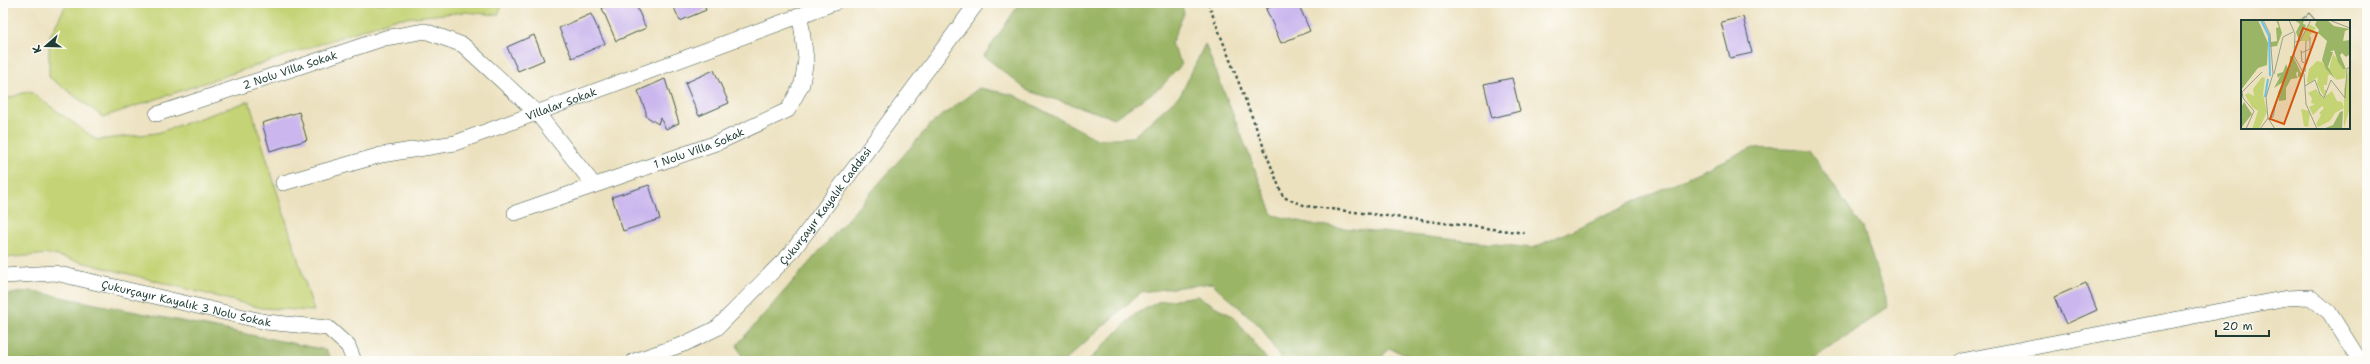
<svg xmlns="http://www.w3.org/2000/svg" width="2370" height="364" viewBox="0 0 2370 364" font-family="'Shantell Sans',sans-serif">
	<rect width="100%" height="100%" fill="#fdfcf7"/>
	<filter id="ink" filterUnits="userSpaceOnUse"><feTurbulence type="fractalNoise" baseFrequency=".025" numOctaves="2"/><feDisplacementMap in="SourceGraphic" scale="8" xChannelSelector="R" yChannelSelector="G"/><feConvolveMatrix kernelMatrix="1 2 1 2 8 2 1 2 1" color-interpolation-filters="sRGB"/></filter>
	<filter id="wash" filterUnits="userSpaceOnUse"><feTurbulence type="fractalNoise" baseFrequency=".012" numOctaves="4" result="noise"/><feDisplacementMap in="SourceGraphic" scale="16" xChannelSelector="R" yChannelSelector="G"/><feGaussianBlur stdDeviation="0.9" result="paint"/><feColorMatrix in="noise" values="0 0 0 0 0 0 0 0 0 0 0 0 0 0 0 0 0 1.4 0 .05"/><feComposite in="paint" operator="in"/></filter>
	<g filter="url(#wash)">
		<rect width="100%" height="100%" fill="#ece1bf"/>
		<!-- green -->
		<path fill="#c4d374" stroke="#728854" d="M67 3H503L498 15 465 12 394 19 103 117 49 77V38Z
			M29 91 97 140 157 133 249 101 314 311 262 308 50 254 3 258V100Z"/>
		<!-- forest -->
		<path fill="#9bb566" stroke="#5d794d" d="M1020 3H1181L1184 13 1171 44 1182 64 1161 87 1114 118 1028 91 984 56Z
			M1205 44 1273 215 1316 225 1533 248 1751 148 1809 150 1863 228 1888 307 1813 359 1804 361H1420L1389 348 1379 361H1282L1261 327 1212 283 1141 292 1064 361H744L737 345 931 124 979 88 1014 95 1097 139 1133 137 1181 94Z
			M31 291 326 350 332 361H3V295Z
			M1197 296 1234 317 1268 361H1088L1134 315 1158 302Z"/>
		<g id="blocks">
			<!-- building -->
			<path fill="#cbb7ee" d="M613 3H635L646 28 616 41 602 8Z
				M672 3H703L706 10 680 21Z
				M1280 3H1298L1310 31 1281 43 1266 9Z
				M2309 13 2316 21H2300Z
				M591 14 605 44 572 58 559 28Z
				M1743 17 1752 53 1730 58 1721 22Z
				M534 35 544 60 518 71 507 47Z
				M714 70 729 103 699 116 685 83Z
				M1512 78 1520 111 1492 118 1484 84Z
				M665 79 679 123 666 129 660 118 658 124 646 116V112L638 91Z
				M299 112 307 140 270 151 262 123Z
				M649 185 660 219 623 231 612 197Z
				M2086 283 2097 310 2066 324 2054 297Z"/>
		</g>
	</g>
	<g filter="url(#ink)">
		<use href="#blocks" fill-opacity="0" stroke="#3e5649" stroke-width="1"/>
		<g fill="none" stroke-linecap="round" stroke-linejoin="round">
			<!-- street casing -->
			<g stroke="#3e5649" stroke-width="16">
				<g id="street">
					<path id="s1" d="M157 114 385 38 425 31 463 45 537 113 594 185"/>
					<path id="s2" d="M283 183 381 155 455 143 834 3"/>
					<path id="s3" d="M515 213 719 142 788 110 802 84 806 59 800 16"/>
					<path id="s4" d="M3 276 55 273 266 322 328 328 348 346 354 361"/>
					<path id="s5" d="M634 361 684 344 717 328 791 253 977 3"/>
					<path d="M1961 361 2287 298 2310 297 2329 312 2360 361"/>
				</g>
			</g>
			<!-- path -->
			<path stroke="#3e5649" stroke-width="2.5" stroke-dasharray="3 3" stroke-linecap="butt" d="M1208 3 1283 197 1306 206 1525 233"/>
			<!-- street -->
			<use href="#street" stroke="#fff" stroke-width="15"/>
		</g>
	</g>
	<g text-anchor="middle" stroke-width="3" stroke-linejoin="round" paint-order="stroke">
		<!-- street labels -->
		<g font-size="11" fill="#1f3d34" stroke="#fdfcf7">
			<text dy="4" stroke="none"><textPath href="#s1" startOffset="140">2 Nolu Villa Sokak</textPath></text>
			<text dy="4" stroke="none"><textPath href="#s2" startOffset="290">Villalar Sokak</textPath></text>
			<text dy="4" stroke="none"><textPath href="#s3" startOffset="195">1 Nolu Villa Sokak</textPath></text>
			<text dy="4" stroke="none"><textPath href="#s5" startOffset="253">Çukurçayır Kayalık Caddesi</textPath></text>
			<text dy="4" stroke="none"><textPath href="#s4" startOffset="187">Çukurçayır Kayalık 3 Nolu Sokak</textPath></text>
		</g>
	</g>
	<!-- overview -->
	<g transform="translate(2241 20)">
		<rect width="109" height="109" fill="#ece1bf"/>
		<path d="M68 4 75 8 69 15 68 21H59ZM92 34 105 50 104 58 96 60 88 49ZM76 41 81 42 90 55H87L86 65H83V70H86L83 77 76 64 77 57 67 64 66 61 68 49ZM108 48 109 87 103 108V69ZM21 57 24 58 22 74 26 92 18 109H11L17 91 11 87 4 75 7 73 13 76 12 69ZM75 69 82 78 91 71 96 81 101 82 103 88 94 93 89 101 77 107 75 104 80 95 78 93 83 88 81 86 72 95 68 87 74 84 70 83 71 78 67 73ZM60 89 68 91 69 94 67 107 63 106Z" fill="#c4d374"/>
		<path d="M0 0H17L27 23 26 45 17 48 0 70ZM35 0H37L41 13 36 26 29 27 30 22 36 21 35 8 38 7ZM53 0H63L62 4 65 5 58 21 55 12 59 4ZM76 0H86L93 6 109 9 104 11 102 21 109 20V34L105 37 101 33 99 35 105 49H102L97 42 93 30 89 32H92L87 47 95 60 85 49 81 40 86 21 77 13 78 10 74 5ZM49 36H52L62 57H57V51L55 53 56 57 57 58 50 59 45 68V80L38 81 37 73 42 62 33 68 40 55 37 58 36 54 42 52 45 44 48 51ZM3 82 11 94 0 108V88ZM102 91 101 109H82L92 105 99 92Z" fill="#9bb566"/>
		<path fill="none" stroke="#68c3e6" stroke-width="2" d="M20 0 28 16 29 56M24 77 27 59"/>
		<path fill="none" stroke="#9a9f87" stroke-width="1" d="M22 0 29 14 32 54 25 77 27 98 34 109M48 0 54 14 53 36 63 54 65 84 76 109M88 0 109 8M54 22 59 21 70 0M60 30 61 42 64 43M60 33 69 29V17M64 52 65 21M33 54 42 17 52 12M64 66 74 60 79 74 83 78 90 60 104 78 106 48H109M27 99 32 97 35 82M5 109 13 91 2 78 1 72 21 52M19 109 27 98"/>
		<path fill="#d45610" fill-opacity="0.15" stroke="#d45610" stroke-width="2" d="M62 8 76 13 43 104 29 99Z"/>
		<rect width="109" height="109" fill="none" stroke="#1f3d34" stroke-width="2"/>
	</g>
	<!-- margin -->
	<rect width="2370" height="364" fill="none" stroke="#fdfcf7" stroke-width="16"/>
	<!-- north arrow -->
	<g transform="translate(46 46) rotate(250)" stroke="#fdfcf7" stroke-width="3" paint-order="stroke">
	<path d="M0-3L7 15L0 10L-7 15Z" fill="#1f3d34"/>
	<text y="-6" font-size="11" font-weight="bold" text-anchor="middle" fill="#1f3d34">K</text>
	</g>
	<!-- scale -->
	<path d="M2216 330v6h53v-6" fill="none" stroke="#1f3d34" stroke-width="2"/>
	<text x="2222" y="330" font-size="12" fill="#1f3d34" stroke="#fdfcf7" stroke-width="3" paint-order="stroke">20 m</text>
</svg>
